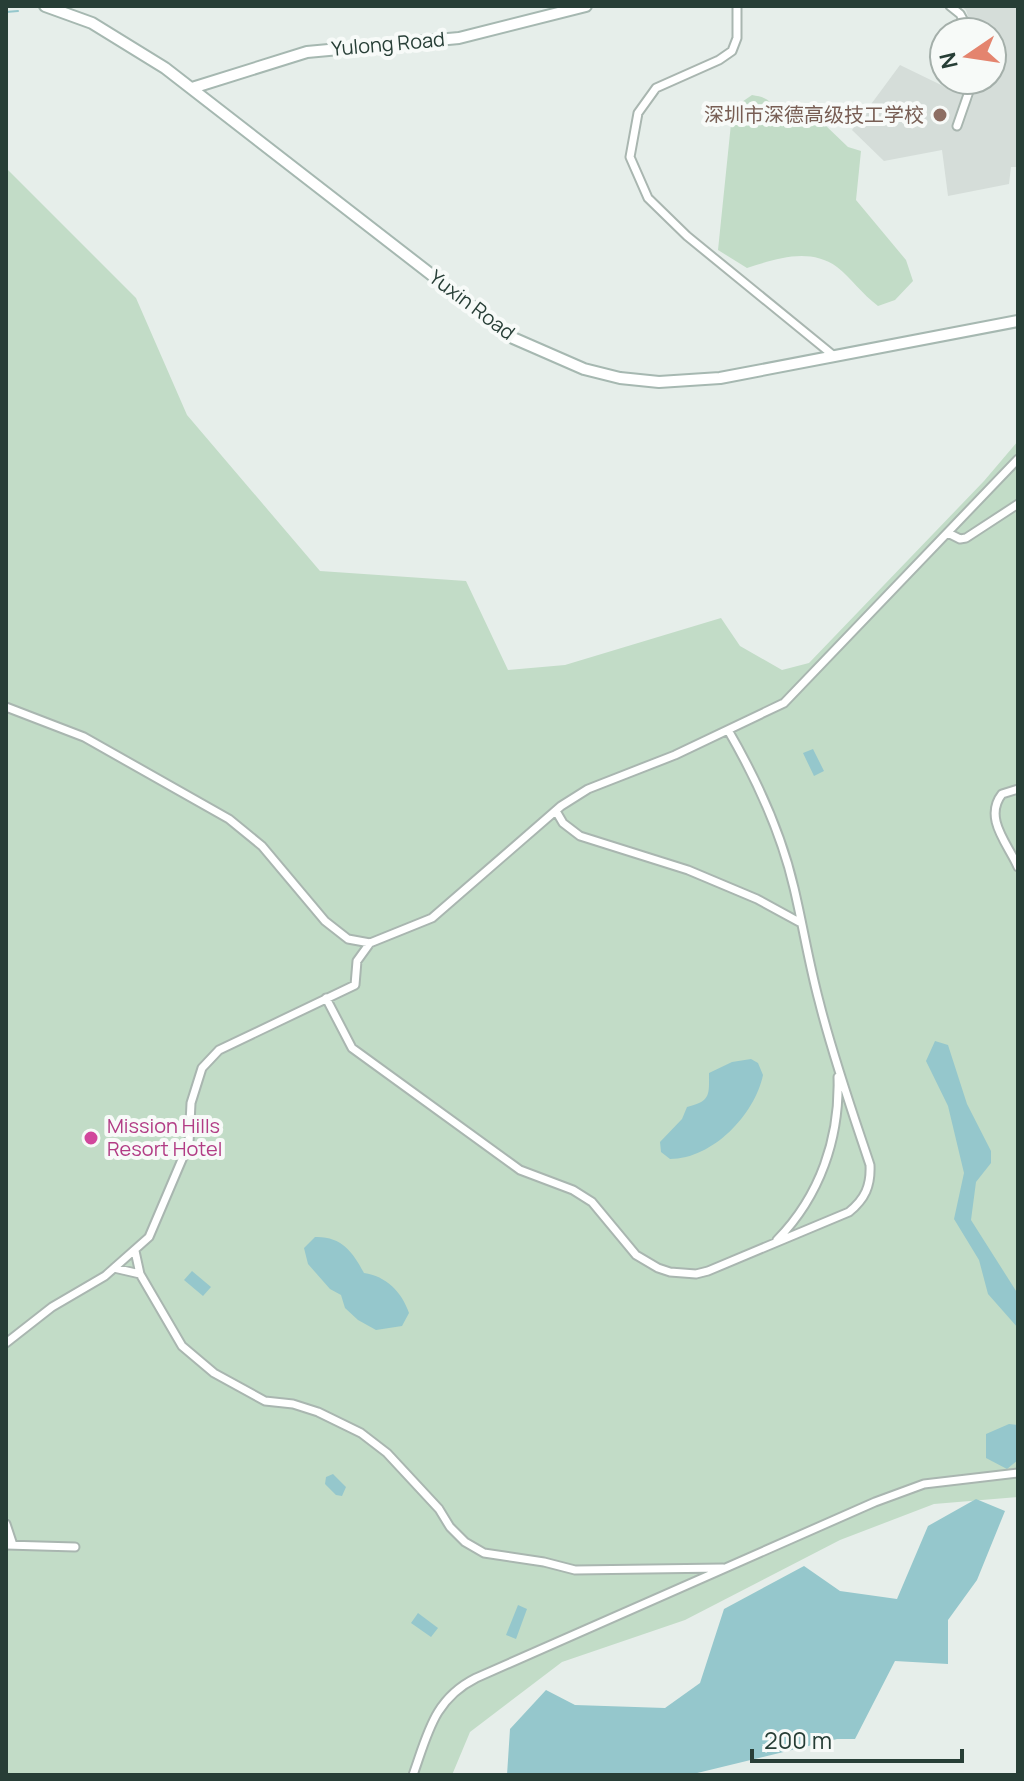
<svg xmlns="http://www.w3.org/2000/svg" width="1024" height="1781" viewBox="0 0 1024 1781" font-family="Manrope,'Noto Sans SC',sans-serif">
	<rect width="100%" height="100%" fill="#e6eeea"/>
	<!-- built -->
	<path fill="#d5ddd9" d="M961 6H1014L1018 11V167H1011L1009 184 948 196 942 150 884 161 852 130 900 65 972 100 979 80H992V32H973L966 10Z"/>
	<!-- green -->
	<path fill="#c2dcc7" d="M752 95C770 98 771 101 776 117L824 124 848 147 861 151 856 200 906 260 913 281 895 300 878 306C862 294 851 278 837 267 809 247 776 259 747 268L718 250 732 114 739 104Z
		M6 168 136 298 187 415 320 571 466 581 508 670 565 665 721 618 740 646 782 670 809 663 984 481 1018 441V1497L934 1504 840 1540 685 1620 562 1662 470 1732 452 1775H6Z"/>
	<!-- water -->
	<path fill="#95c7cc" d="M813 749 824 771 814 776 803 753Z
		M935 1041 948 1045 967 1104 991 1151V1163L976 1182 971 1220 1018 1294V1328L988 1294 979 1260 954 1219 964 1173 948 1106 926 1061Z
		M751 1059 758 1063 763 1075C755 1114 713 1159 670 1159L661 1152 660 1142 682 1119 687 1107C711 1101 709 1095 709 1073L732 1062Z
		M315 1237C341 1236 353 1252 364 1273 386 1276 402 1292 409 1313L402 1326 376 1330 358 1320 345 1308 341 1295 330 1289 308 1264 304 1248Z
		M192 1271 211 1287 203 1296 184 1280Z
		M1009 1424 1018 1425V1460L1007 1469 986 1458V1434Z
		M333 1474 346 1487 342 1496 336 1495 325 1484 326 1477Z
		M976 1499 1005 1511 977 1580 948 1620V1664L895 1661 855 1739H837L689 1775H507L510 1729 546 1690 575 1705 665 1708 700 1683 724 1609 804 1566 840 1591 897 1599 928 1526Z
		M518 1605 527 1609 516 1639 506 1635Z
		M418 1613 438 1628 431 1637 411 1623Z"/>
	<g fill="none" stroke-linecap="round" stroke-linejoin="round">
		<!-- stream -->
		<path stroke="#95c7cc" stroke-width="2" d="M6 12 18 11"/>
		<!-- street casing -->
		<g stroke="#a9b6b0" stroke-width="11">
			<path id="street" d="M737 6V38L732 51 719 60 656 88 638 113 630 157 648 198 687 236 834 356
				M950 6 960 14 970 32
				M957 126 973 80
				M948 533 960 539 966 538 1018 504
				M6 707 84 737 229 819 262 846 325 921 348 939 370 943 432 918 561 806 588 789 675 755 784 703 1018 459
				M1018 789 1002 794C983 818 1008 844 1018 867
				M556 811 563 823 580 836 688 870 757 899 801 923
				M326 998 352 1048 520 1170 573 1190 592 1202 636 1255 658 1268 670 1272 696 1274 708 1271 849 1212C865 1199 871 1186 870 1165 852 1111 833 1057 819 1001 809 964 803 926 794 888 781 832 757 780 728 730
				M777 1240C820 1196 840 1138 838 1077
				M135 1251 140 1274
				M114 1268 140 1274 182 1346 214 1373 265 1401 293 1404 318 1412 361 1433 387 1453 439 1509 450 1527 465 1542 484 1553 544 1562 575 1570 723 1568
				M6 1343 52 1307 105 1276 149 1237 189 1143 191 1103 202 1068 219 1050 355 985 357 961 370 943
				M6 1524 13 1545
				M6 1545 75 1547
				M413 1775C428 1733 434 1699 476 1678L875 1502 924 1484 1018 1473"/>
		</g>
		<!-- secondary casing -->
		<g stroke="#a6b8b1" stroke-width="14">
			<path id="secondary" d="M45 6 92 23 165 68 513 338 584 369 620 378 659 382 720 378 1018 321
				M192 88 307 52 459 38 586 6"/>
		</g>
		<!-- street -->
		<use href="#street" stroke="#fff" stroke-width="7"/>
		<!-- secondary -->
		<use href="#secondary" stroke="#fff" stroke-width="10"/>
	</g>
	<!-- markers -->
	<circle fill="#8d6e63" stroke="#f7faf8" stroke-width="3" cx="940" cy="115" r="8"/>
	<circle fill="#d1479c" stroke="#f7faf8" stroke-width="3" cx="91" cy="1138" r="8"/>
	<g text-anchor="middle" stroke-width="8" stroke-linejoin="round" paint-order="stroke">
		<!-- street labels -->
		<g font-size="20" fill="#273e36" stroke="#f7faf8">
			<text transform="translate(388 44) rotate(-5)" y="7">Yulong Road</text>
			<text transform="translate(472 305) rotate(37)" y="7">Yuxin Road</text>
		</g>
		<!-- education labels -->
		<g font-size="20" fill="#785e54" stroke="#f7faf8" text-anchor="end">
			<text x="924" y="122">深圳市深德高级技工学校</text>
		</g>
		<!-- hotel labels -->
		<g font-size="20" fill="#b23c85" stroke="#f7faf8" text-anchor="start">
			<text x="107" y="1133">Mission Hills<tspan x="107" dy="23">Resort Hotel</tspan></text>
		</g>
	</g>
	<!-- border -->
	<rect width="1024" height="1781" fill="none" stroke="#273e36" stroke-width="16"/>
	<!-- north arrow -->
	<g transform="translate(968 56) rotate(257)"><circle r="38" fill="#f7faf8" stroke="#a4afaa" stroke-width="2"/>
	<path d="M0-6L14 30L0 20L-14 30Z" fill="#e4846e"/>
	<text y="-12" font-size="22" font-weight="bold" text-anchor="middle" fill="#273e36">N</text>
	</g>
	<!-- scale -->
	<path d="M752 1749v12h210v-12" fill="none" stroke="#273e36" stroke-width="4"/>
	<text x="764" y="1749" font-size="24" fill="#273e36" stroke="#f7faf8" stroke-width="6" paint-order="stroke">200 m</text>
</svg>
